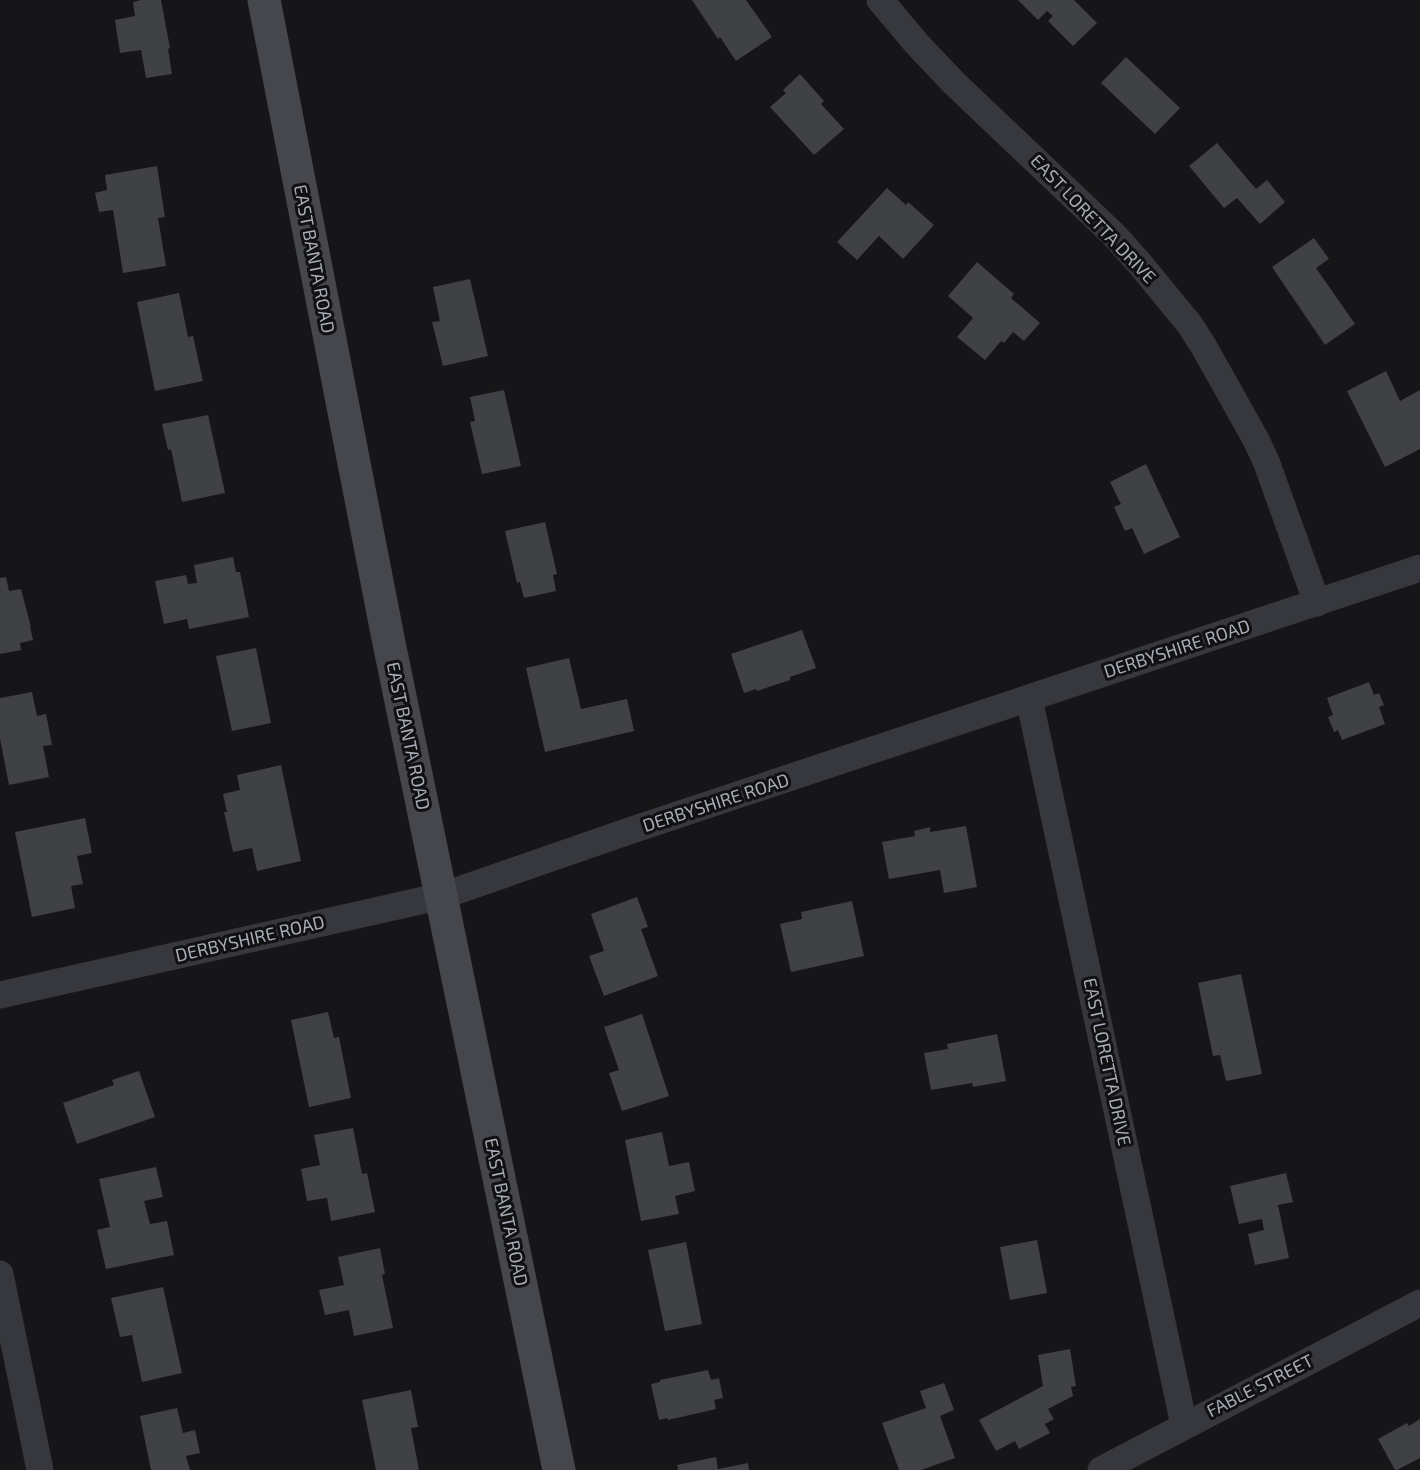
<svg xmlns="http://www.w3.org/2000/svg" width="1420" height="1470" viewBox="0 0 1420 1470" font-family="'Exo 2',sans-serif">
	<rect width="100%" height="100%" fill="#161618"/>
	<!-- building -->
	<path fill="#404145" d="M141 0H161L170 48 168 49 172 74 146 78 141 50 120 53 115 20 135 16 133 2Z
		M692 0H746L772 37 736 61 720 37 718 39Z
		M1018 0H1074L1097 23 1073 46 1048 21 1053 16 1047 11 1038 20Z
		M1126 57 1180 108 1155 134 1101 83Z
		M800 74 824 101 821 104 844 129 814 155 770 107 786 93 783 90Z
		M1217 143 1256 189 1267 180 1285 202 1260 224 1237 198 1224 208 1189 166Z
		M157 166 165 217 158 218 166 266 123 273 113 210 99 212 95 193 107 190 105 175Z
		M887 188 906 205 908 202 934 225 903 259 879 236 857 260 837 242Z
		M1314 238 1329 259 1316 268 1355 324 1325 345 1272 267Z
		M977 262 1014 294 1011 298 1040 323 1024 341 1013 332 1004 343 1001 341 985 360 957 337 973 318 948 296Z
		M470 279 488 356 443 366 432 322 440 321 433 287Z
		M179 293 188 337 193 336 203 381 155 391 137 302Z
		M1386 371 1400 401 1420 390V449L1385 467 1347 391Z
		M504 390 521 466 482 474 470 422 475 421 470 397Z
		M208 415 225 493 182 502 171 449 168 450 162 424Z
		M1146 464 1180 537 1144 554 1132 528 1125 531 1114 507 1121 504 1110 482Z
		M545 522 557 574 553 575 556 591 524 598 520 582 517 583 505 531Z
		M233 557 236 572H240L249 617 189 629 187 619 164 624 155 581 186 575 188 584 197 583 194 565Z
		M6 577 9 591 21 589 31 627H30L33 640 20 643 21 650 0 654V578Z
		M802 630 816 668 790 677V680L757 691 756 689 744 693 731 654Z
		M256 648 271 723 232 731 216 656Z
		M569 658 581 709 627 699 634 731 545 752 526 668Z
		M1369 682 1374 695 1379 693 1384 705 1379 707 1385 724 1342 740 1338 730 1334 732 1328 717 1333 715 1327 698Z
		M32 692 37 716 46 714 52 745 43 746 49 777 9 785 0 739V698Z
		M281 765 301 861 257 871 252 848 233 852 224 812H227L223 794 240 790 237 775Z
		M85 818 92 853 77 856 83 884 71 886 75 908 32 917 15 832Z
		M966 826 977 887 944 893 940 870 889 879 882 842 915 836 914 831 930 827V832Z
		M637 897 648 927 641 929 658 976 604 996 589 956 604 951 591 914Z
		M852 901 864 956 791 972 780 924 802 919 801 912Z
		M1241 974 1262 1074 1226 1081 1220 1055 1213 1056 1198 983Z
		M328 1012 334 1038 339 1037 351 1098 309 1107 291 1020Z
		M642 1014 669 1096 622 1111 609 1073 619 1070 604 1027Z
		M997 1034 1006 1081 973 1087 972 1083 931 1090 924 1053 948 1049 947 1044Z
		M139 1071 155 1117 77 1144 63 1103 114 1085 112 1080Z
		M353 1128 362 1174 367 1173 375 1212 331 1221 327 1198 307 1201 301 1169 320 1165 314 1135Z
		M662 1132 669 1166 689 1162 695 1191 675 1196 679 1214 641 1221 625 1140Z
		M156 1167 163 1197 144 1201 150 1224 167 1221 174 1255 106 1269 97 1230 110 1227 99 1179Z
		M1286 1173 1293 1202 1278 1205 1289 1258 1255 1265 1248 1234 1264 1230 1262 1219 1239 1224 1230 1186Z
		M1037 1240 1047 1293 1010 1300 1000 1247Z
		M686 1242 702 1324 665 1331 648 1250Z
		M380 1248 385 1274 382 1275 393 1328 354 1336 349 1310 325 1315 319 1290 344 1285 338 1257Z
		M163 1287 182 1373 142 1382 132 1335 120 1337 111 1298Z
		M1070 1349 1076 1386 1071 1387 1073 1396 1048 1409 1054 1419 1045 1424 1050 1433 1019 1449 1015 1441 996 1451 979 1420 1043 1386 1038 1355Z
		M708 1370 711 1380 719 1378 723 1398 714 1400 716 1409 668 1420 667 1418 659 1420 651 1384 660 1382V1380Z
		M944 1383 954 1410 940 1416 955 1458 921 1470H899L882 1423 926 1408 920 1391Z
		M411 1390 418 1427 411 1428 419 1470H376L362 1400Z
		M177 1408 183 1433 195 1430 200 1453 186 1456 190 1470H151L140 1416Z
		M1420 1419V1458L1397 1470H1395L1378 1439 1407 1423 1409 1426Z
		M716 1457 718 1469 748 1463 749 1470H678L677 1465Z"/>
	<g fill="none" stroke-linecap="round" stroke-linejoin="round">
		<!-- street -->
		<path stroke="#37383d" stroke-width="27" d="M880 0 917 44 954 83 1114 235 1140 264 1190 325 1204 347 1255 438 1266 461 1317 603
			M1029 698 1184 1425
			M0 995 442 896 629 831 1420 568
			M0 1274 40 1470
			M1101 1470 1420 1303"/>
		<!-- secondary -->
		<path stroke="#45474d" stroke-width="33" d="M264 0 388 638 559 1470"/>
	</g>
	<g text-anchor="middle" stroke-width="6" stroke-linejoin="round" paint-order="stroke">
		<!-- street labels -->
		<g font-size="18" fill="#a8adb8" stroke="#111113">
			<text transform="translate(1093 219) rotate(46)" y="6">EAST LORETTA DRIVE</text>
			<text transform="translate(314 259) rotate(79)" y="6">EAST BANTA ROAD</text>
			<text transform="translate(1177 649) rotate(-18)" y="6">DERBYSHIRE ROAD</text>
			<text transform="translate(408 736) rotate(78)" y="6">EAST BANTA ROAD</text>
			<text transform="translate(716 803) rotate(-18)" y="6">DERBYSHIRE ROAD</text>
			<text transform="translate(250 939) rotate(-13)" y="6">DERBYSHIRE ROAD</text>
			<text transform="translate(1107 1062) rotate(78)" y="6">EAST LORETTA DRIVE</text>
			<text transform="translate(506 1212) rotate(78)" y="6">EAST BANTA ROAD</text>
			<text transform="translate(1260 1386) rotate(-27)" y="6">FABLE STREET</text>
		</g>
	</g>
</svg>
